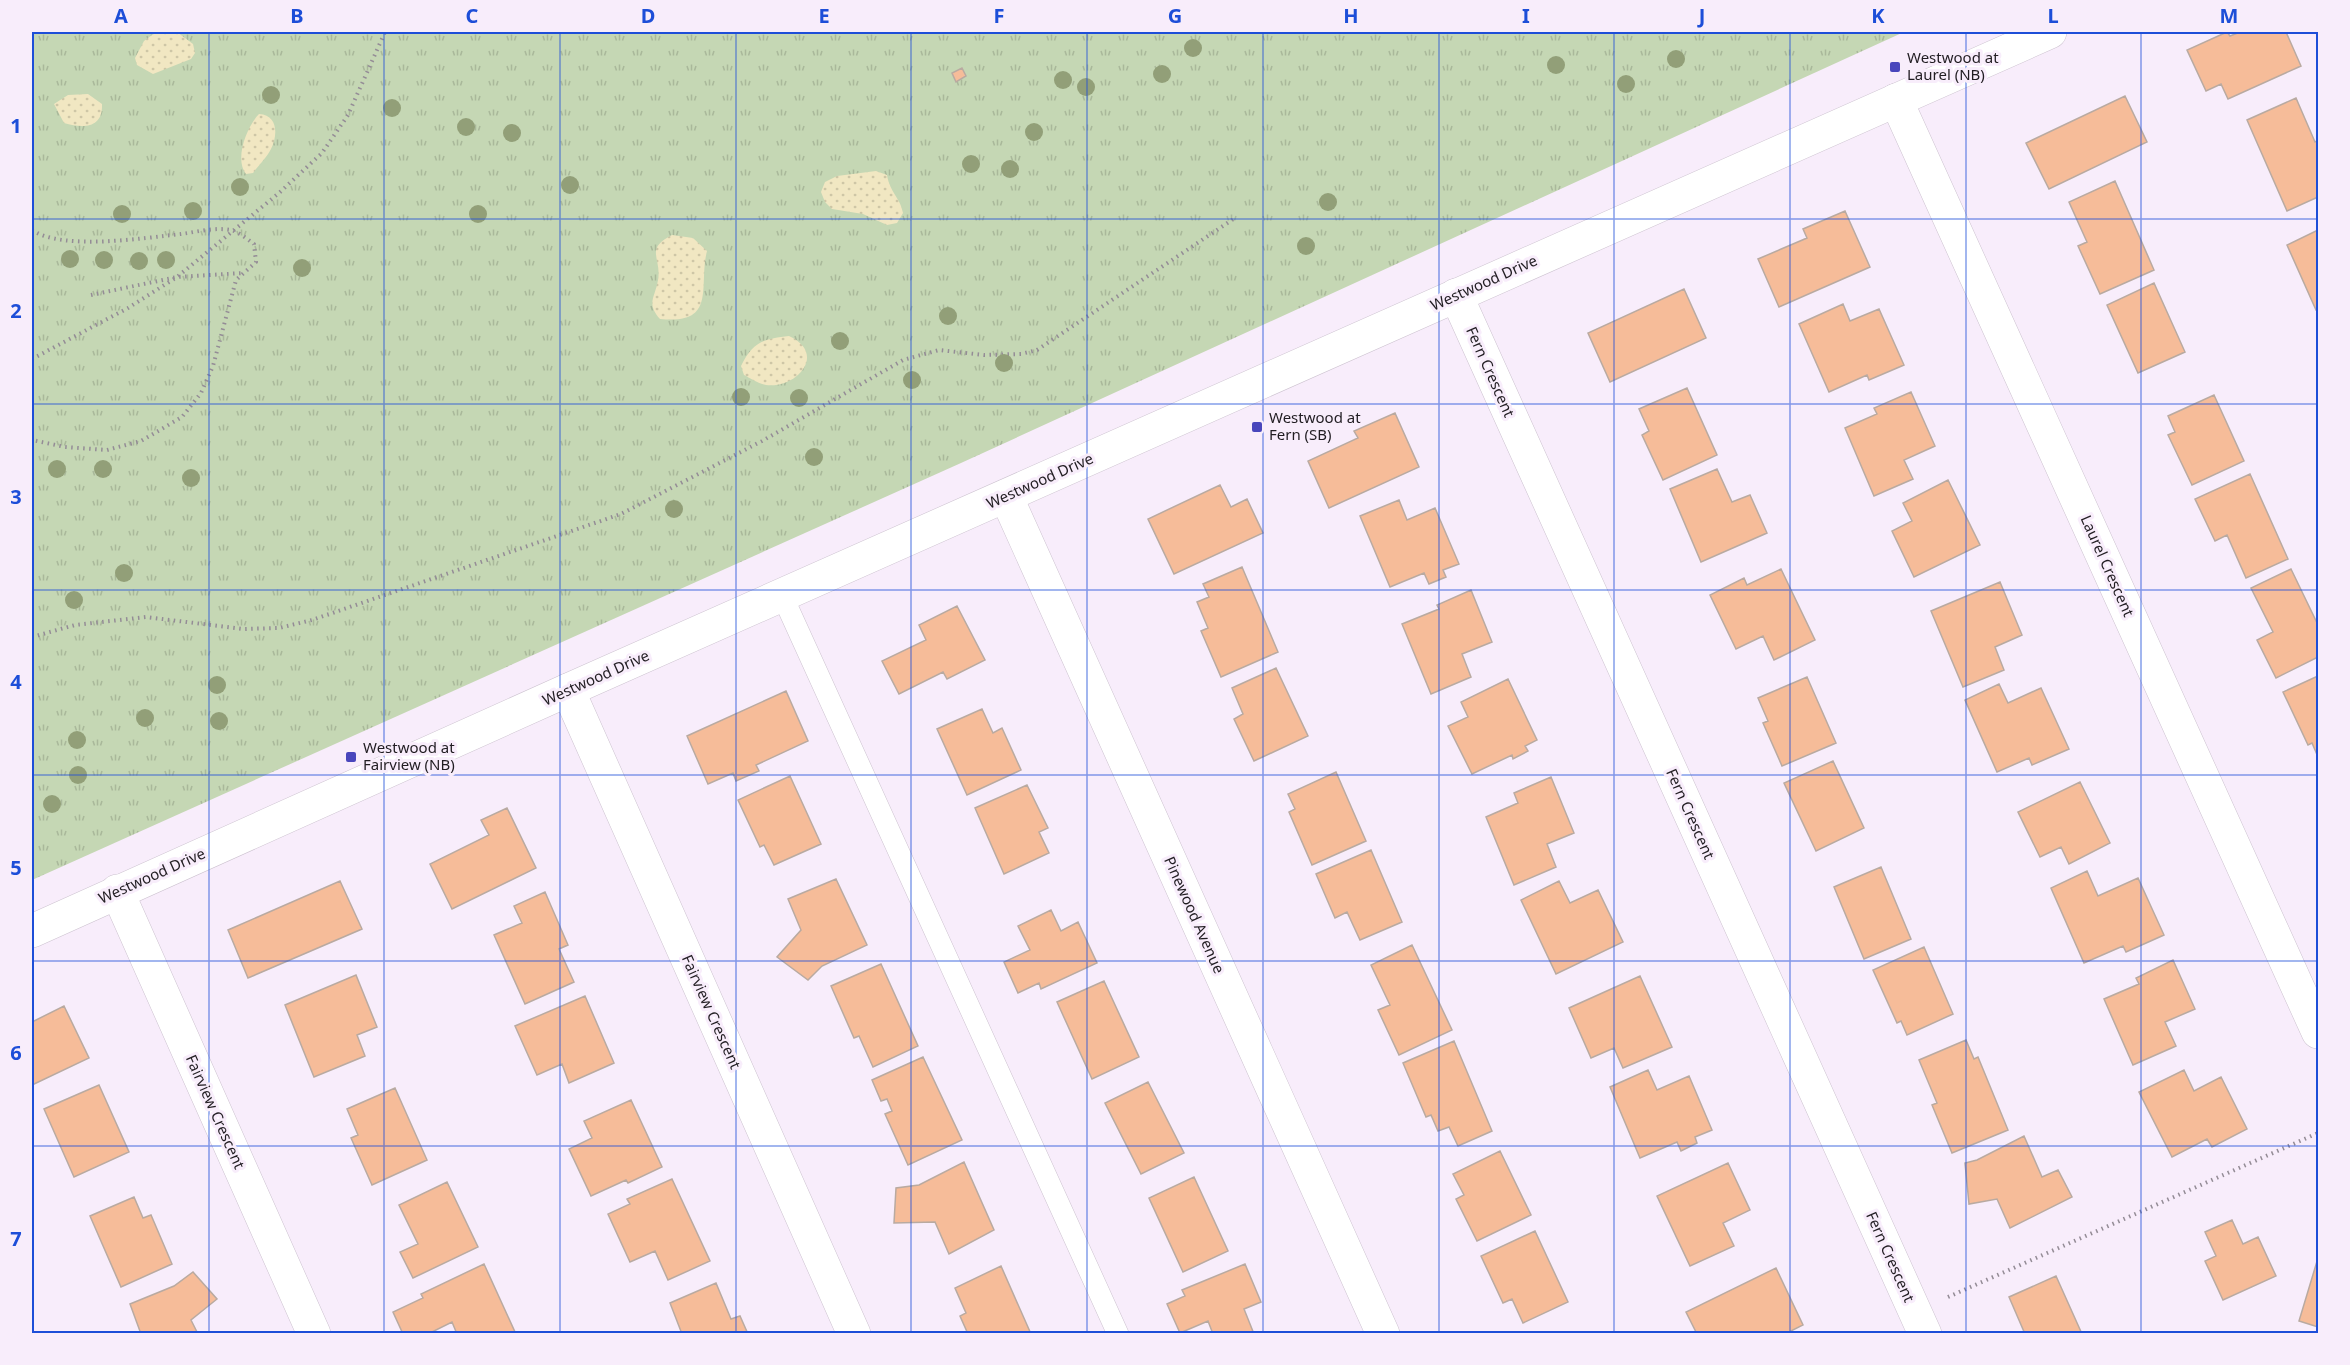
<svg xmlns="http://www.w3.org/2000/svg" width="2350" height="1365" viewBox="0 0 2350 1365" font-family="'Noto Sans',sans-serif">
	<defs>
		<pattern id="grass-tufts" width="24" height="20" patternUnits="userSpaceOnUse" patternTransform="scale(1.5)"><rect width="24" height="20" fill="#c5d7b4"/><path d="M3 7l-1-3M5 7V3M7 7l1-3M15 17l-1-3M17 17v-4M19 17l1-3" fill="none" stroke="#a9b89a"/></pattern>
		<pattern id="sand-dots" width="8" height="8" patternUnits="userSpaceOnUse" patternTransform="scale(1.5)"><rect width="8" height="8" fill="#f1e7c2"/><path d="M2 2h.1M6 6h.1" fill="none" stroke="#cec6a6" stroke-width="1.8" stroke-linecap="round"/></pattern>
	</defs>
	<rect width="100%" height="100%" fill="#f8edfb"/>
	<!-- grass -->
	<path fill="url(#grass-tufts)" d="M32 32H1904L961 463 32 880Z"/>
	<!-- sand -->
	<path fill="url(#sand-dots)" d="M156 32H177L193 44 195 53 191 59 153 74 137 65 135 58 144 41Z
		M88 94 102 104C103 128 84 129 64 123L54 104 68 95Z
		M259 114C278 115 278 135 271 149 267 157 259 165 253 173L246 174C234 159 247 126 259 114Z
		M876 171 887 175C890 193 900 197 903 213L897 223 887 225 863 214 832 209 825 202 821 192 825 182 837 176Z
		M672 235 693 238 707 251C698 286 718 325 660 319 646 303 655 298 658 280 662 258 644 249 672 235Z
		M789 336C828 354 796 389 766 385 759 384 750 378 744 375L741 366C753 341 764 339 789 336Z"/>
	<!-- building -->
	<path fill="#f6bc99" stroke="#b9aaa1" stroke-width="1.5" d="M2227 32 2230 36 2240 32H2286L2301 66 2228 99 2221 84 2206 91 2187 50Z
		M962 68 966 76 956 82 952 73Z
		M2125 96 2147 142 2049 189 2026 143Z
		M2296 98 2315 142 2318 140V197L2287 211 2247 120Z
		M2115 181 2154 270 2100 294 2078 246 2087 242 2069 202Z
		M1845 211 1870 267 1779 307 1758 259 1807 238 1803 229Z
		M2318 230V309L2316 310 2287 245Z
		M2154 283 2185 352 2138 373 2107 305Z
		M1684 289 1706 338 1610 382 1588 333Z
		M1843 304 1850 321 1879 309 1904 365 1869 380 1867 375 1829 392 1799 324Z
		M1687 388 1717 455 1663 480 1642 435 1649 431 1639 409Z
		M1911 392 1935 446 1904 460 1913 479 1874 496 1845 428 1877 414 1874 408Z
		M2214 395 2244 461 2192 485 2168 435 2175 432 2168 416Z
		M1395 413 1419 467 1329 508 1308 461 1358 438 1354 431Z
		M1717 469 1732 502 1750 495 1767 533 1701 562 1670 489Z
		M2250 474 2288 559 2246 578 2227 535 2215 541 2195 499Z
		M1948 480 1980 545 1914 577 1892 531 1912 521 1903 503Z
		M1220 485 1231 507 1247 499 1263 533 1174 574 1148 519Z
		M1399 500 1407 520 1435 508 1459 564 1443 570 1446 577 1429 584 1424 573 1390 587 1360 516Z
		M1242 567 1278 652 1221 677 1201 631 1208 628 1197 602 1209 597 1203 584Z
		M1781 569 1815 640 1774 660 1763 636 1736 649 1710 595 1744 578 1747 585Z
		M2291 569 2318 625V657L2276 678 2257 640 2273 632 2251 588Z
		M2000 582 2022 635 1995 647 2004 670 1963 687 1931 611Z
		M1471 590 1492 642 1462 654 1471 677 1431 694 1402 624 1439 609 1437 605Z
		M957 606 985 660 947 679 943 672 899 694 882 661 926 640 919 625Z
		M1276 668 1308 736 1254 761 1234 719 1243 714 1232 688Z
		M2318 676V757L2312 743 2308 745 2283 692Z
		M1807 677 1836 743 1782 766 1763 723 1768 721 1758 698Z
		M1508 679 1537 740 1525 746 1528 751 1513 759 1512 755 1472 774 1448 726 1468 717 1461 702Z
		M1999 684 2008 703 2041 688 2069 749 2032 765 2029 758 1997 772 1965 700Z
		M786 691 808 741 756 765 759 771 736 781 733 773 708 784 687 736Z
		M982 709 993 733 1002 728 1021 770 967 795 937 729Z
		M1833 761 1864 828 1816 851 1784 783Z
		M1336 772 1366 841 1312 865 1289 812 1295 809 1288 794Z
		M790 776 821 844 774 865 764 845 760 847 738 800Z
		M1551 777 1574 833 1547 844 1556 867 1514 885 1486 817 1518 803 1514 793Z
		M2080 782 2110 843 2069 864 2061 847 2040 857 2018 812Z
		M1027 785 1048 828 1039 832 1049 853 1004 874 975 808Z
		M507 808 536 868 452 909 430 864 489 835 481 820Z
		M1371 850 1402 922 1360 940 1347 912 1335 918 1316 874Z
		M1881 867 1911 939 1864 959 1834 887Z
		M2087 871 2098 896 2138 878 2164 935 2126 952 2123 946 2084 963 2051 888Z
		M836 879 867 945 822 966 808 980 777 957 801 930 788 899Z
		M340 881 362 929 248 978 228 930Z
		M1559 881 1570 903 1598 890 1623 942 1556 974 1521 900Z
		M545 892 568 945 559 949 574 982 525 1004 494 935 522 923 514 906Z
		M1051 910 1061 931 1078 922 1097 963 1041 989 1039 983 1018 993 1004 962 1030 950 1018 926Z
		M1412 945 1452 1030 1399 1055 1378 1010 1390 1005 1371 965Z
		M1924 947 1953 1014 1907 1035 1901 1021 1897 1023 1873 970Z
		M2173 960 2195 1009 2165 1022 2176 1046 2133 1065 2104 999 2139 984 2136 978Z
		M881 964 918 1046 873 1067 859 1036 854 1038 831 986Z
		M356 975 377 1027 357 1035 365 1056 314 1077 285 1005Z
		M1640 976 1672 1047 1623 1068 1614 1048 1591 1058 1569 1008Z
		M1104 981 1139 1057 1092 1079 1057 1002Z
		M585 996 614 1063 569 1083 562 1064 537 1075 515 1026Z
		M64 1006 89 1058 32 1085V1022Z
		M1966 1040 1974 1059 1978 1057 2008 1130 1952 1153 1932 1105 1937 1103 1919 1060Z
		M1454 1041 1492 1131 1458 1146 1449 1127 1438 1131 1431 1115 1426 1117 1403 1063Z
		M923 1057 962 1140 908 1165 885 1114 892 1111 887 1099 881 1101 872 1080Z
		M1648 1070 1657 1090 1689 1076 1712 1130 1695 1137 1697 1143 1681 1151 1677 1142 1640 1158 1610 1087Z
		M2184 1070 2194 1091 2221 1077 2247 1129 2212 1147 2207 1139 2172 1157 2139 1092Z
		M1148 1082 1184 1153 1141 1174 1105 1103Z
		M99 1085 129 1152 74 1177 44 1109Z
		M395 1088 427 1160 372 1185 351 1138 358 1135 347 1109Z
		M631 1100 662 1167 628 1183 626 1180 591 1196 569 1149 592 1138 584 1121Z
		M2024 1136 2042 1177 2058 1170 2072 1197 2010 1228 1997 1199 1969 1204 1965 1163 1977 1160Z
		M1500 1151 1531 1215 1477 1241 1456 1199 1464 1195 1453 1174Z
		M964 1162 994 1230 949 1254 935 1222 894 1223 896 1188 919 1185Z
		M1728 1163 1750 1210 1723 1223 1734 1246 1690 1266 1657 1196Z
		M1194 1177 1228 1251 1183 1272 1149 1198Z
		M672 1179 710 1261 668 1280 655 1251 630 1262 608 1214 630 1204 627 1199Z
		M447 1182 478 1247 413 1278 400 1252 418 1244 399 1205Z
		M134 1197 143 1218 151 1215 172 1264 121 1287 90 1216Z
		M2232 1220 2243 1244 2258 1237 2276 1276 2223 1300 2205 1261 2216 1256 2205 1232Z
		M1535 1231 1568 1302 1523 1323 1512 1299 1503 1303 1481 1256Z
		M2318 1258V1327L2299 1321Z
		M484 1264 515 1332 511 1334H457L452 1322 428 1334H403L393 1312 423 1298 421 1294Z
		M1245 1264 1261 1302 1244 1309 1254 1334H1213L1208 1321 1180 1333 1167 1304 1185 1296 1182 1290Z
		M1001 1266 1031 1334H968L960 1316 966 1313 955 1288Z
		M1776 1268 1803 1325 1785 1334H1697L1686 1312Z
		M193 1272 217 1299 191 1320 198 1334H141L130 1304 174 1286Z
		M2056 1276 2082 1334H2025L2009 1297Z
		M716 1283 731 1319 740 1316 748 1334H682L670 1303Z"/>
	<g fill="none" stroke-linecap="round" stroke-linejoin="round">
		<!-- service casing -->
		<g stroke="#cdc3d0" stroke-width="22">
			<path id="service" d="M782 595 1118 1334"/>
		</g>
		<!-- minor casing -->
		<g stroke="#cdc3d0" stroke-width="34">
			<path id="minor" d="M1896 100 2318 1032
				M1456 295 1925 1334
				M1006 496 1383 1334
				M568 690 854 1334
				M117 891 314 1334"/>
		</g>
		<!-- tertiary casing -->
		<g stroke="#cdc3d0" stroke-width="34">
			<path id="tertiary" d="M32 931 568 690 2050 32"/>
		</g>
		<!-- path -->
		<path stroke="#948c96" stroke-width="4" stroke-dasharray="1.5 4.5" stroke-linecap="butt" d="M32 230C63 251 143 238 181 234 197 232 214 227 231 230 239 232 247 239 254 244L256 262 236 280 213 366 201 393 182 417 141 441 107 450 65 447 32 440
			M91 295 177 277 243 273
			M32 359 128 308 177 277 279 193 322 153 348 115 385 32
			M32 637 75 625 146 617 243 629 279 628 312 620 621 514 762 441 903 360 939 350 984 355 1021 354 1037 350 1235 218
			M1948 1297 2318 1133"/>
		<!-- service -->
		<use href="#service" stroke="#fff" stroke-width="21"/>
		<!-- minor -->
		<use href="#minor" stroke="#fff" stroke-width="33"/>
		<!-- tertiary -->
		<use href="#tertiary" stroke="#fff" stroke-width="33"/>
	</g>
	<!-- trees -->
	<g fill="#929f78">
		<circle cx="1193" cy="48" r="9"/>
		<circle cx="1676" cy="59" r="9"/>
		<circle cx="1556" cy="65" r="9"/>
		<circle cx="1162" cy="74" r="9"/>
		<circle cx="1063" cy="80" r="9"/>
		<circle cx="1626" cy="84" r="9"/>
		<circle cx="1086" cy="87" r="9"/>
		<circle cx="271" cy="95" r="9"/>
		<circle cx="392" cy="108" r="9"/>
		<circle cx="466" cy="127" r="9"/>
		<circle cx="1034" cy="132" r="9"/>
		<circle cx="512" cy="133" r="9"/>
		<circle cx="971" cy="164" r="9"/>
		<circle cx="1010" cy="169" r="9"/>
		<circle cx="570" cy="185" r="9"/>
		<circle cx="240" cy="187" r="9"/>
		<circle cx="1328" cy="202" r="9"/>
		<circle cx="193" cy="211" r="9"/>
		<circle cx="122" cy="214" r="9"/>
		<circle cx="478" cy="214" r="9"/>
		<circle cx="1306" cy="246" r="9"/>
		<circle cx="70" cy="259" r="9"/>
		<circle cx="104" cy="260" r="9"/>
		<circle cx="166" cy="260" r="9"/>
		<circle cx="139" cy="261" r="9"/>
		<circle cx="302" cy="268" r="9"/>
		<circle cx="948" cy="316" r="9"/>
		<circle cx="840" cy="341" r="9"/>
		<circle cx="1004" cy="363" r="9"/>
		<circle cx="912" cy="380" r="9"/>
		<circle cx="741" cy="397" r="9"/>
		<circle cx="799" cy="398" r="9"/>
		<circle cx="814" cy="457" r="9"/>
		<circle cx="57" cy="469" r="9"/>
		<circle cx="103" cy="469" r="9"/>
		<circle cx="191" cy="478" r="9"/>
		<circle cx="674" cy="509" r="9"/>
		<circle cx="124" cy="573" r="9"/>
		<circle cx="74" cy="600" r="9"/>
		<circle cx="217" cy="685" r="9"/>
		<circle cx="145" cy="718" r="9"/>
		<circle cx="219" cy="721" r="9"/>
		<circle cx="77" cy="740" r="9"/>
		<circle cx="78" cy="775" r="9"/>
		<circle cx="52" cy="804" r="9"/>
	</g>
	<!-- grid -->
	<path fill="none" stroke="#1d4ed8" stroke-width="1.5" stroke-opacity="0.55" d="M209 32V1334M384 32V1334M560 32V1334M736 32V1334M911 32V1334M1087 32V1334M1263 32V1334M1439 32V1334M1614 32V1334M1790 32V1334M1966 32V1334M2141 32V1334M32 219H2318M32 404H2318M32 590H2318M32 775H2318M32 961H2318M32 1146H2318"/>
	<!-- markers -->
	<g fill="#4946bc" stroke="#f8edfb" stroke-width="2">
		<rect x="1889" y="61" width="12" height="12" rx="3"/>
		<rect x="1251" y="421" width="12" height="12" rx="3"/>
		<rect x="345" y="751" width="12" height="12" rx="3"/>
	</g>
	<g text-anchor="middle" stroke-width="6" stroke-linejoin="round" paint-order="stroke">
		<!-- poi labels -->
		<g font-size="15" fill="#211d22" stroke="#f8edfb" text-anchor="start">
			<text x="1907" y="63">Westwood at<tspan x="1907" dy="17">Laurel (NB)</tspan></text>
			<text x="1269" y="423">Westwood at<tspan x="1269" dy="17">Fern (SB)</tspan></text>
			<text x="363" y="753">Westwood at<tspan x="363" dy="17">Fairview (NB)</tspan></text>
		</g>
		<!-- street labels -->
		<g font-size="15" fill="#211d22" stroke="#f8edfb">
			<text transform="translate(1484 283) rotate(-24)" y="5">Westwood Drive</text>
			<text transform="translate(1490 372) rotate(66)" y="5">Fern Crescent</text>
			<text transform="translate(1040 481) rotate(-24)" y="5">Westwood Drive</text>
			<text transform="translate(2107 566) rotate(66)" y="5">Laurel Crescent</text>
			<text transform="translate(596 678) rotate(-24)" y="5">Westwood Drive</text>
			<text transform="translate(1690 814) rotate(66)" y="5">Fern Crescent</text>
			<text transform="translate(152 876) rotate(-24)" y="5">Westwood Drive</text>
			<text transform="translate(1194 915) rotate(66)" y="5">Pinewood Avenue</text>
			<text transform="translate(711 1012) rotate(66)" y="5">Fairview Crescent</text>
			<text transform="translate(215 1112) rotate(66)" y="5">Fairview Crescent</text>
			<text transform="translate(1890 1257) rotate(66)" y="5">Fern Crescent</text>
		</g>
	</g>
	<!-- border -->
	<rect width="2350" height="1365" fill="none" stroke="#f8edfb" stroke-width="66"/>
	<rect x="33" y="33" width="2284" height="1299" fill="none" stroke="#1d4ed8" stroke-width="2"/>
	<g font-size="20" text-anchor="middle" font-weight="bold" fill="#1d4ed8">
		<text x="121" y="23">A</text>
		<text x="297" y="23">B</text>
		<text x="472" y="23">C</text>
		<text x="648" y="23">D</text>
		<text x="824" y="23">E</text>
		<text x="999" y="23">F</text>
		<text x="1175" y="23">G</text>
		<text x="1351" y="23">H</text>
		<text x="1526" y="23">I</text>
		<text x="1702" y="23">J</text>
		<text x="1878" y="23">K</text>
		<text x="2053" y="23">L</text>
		<text x="2229" y="23">M</text>
		<text x="16" y="133">1</text>
		<text x="16" y="318">2</text>
		<text x="16" y="504">3</text>
		<text x="16" y="689">4</text>
		<text x="16" y="875">5</text>
		<text x="16" y="1060">6</text>
		<text x="16" y="1246">7</text>
	</g>
</svg>
